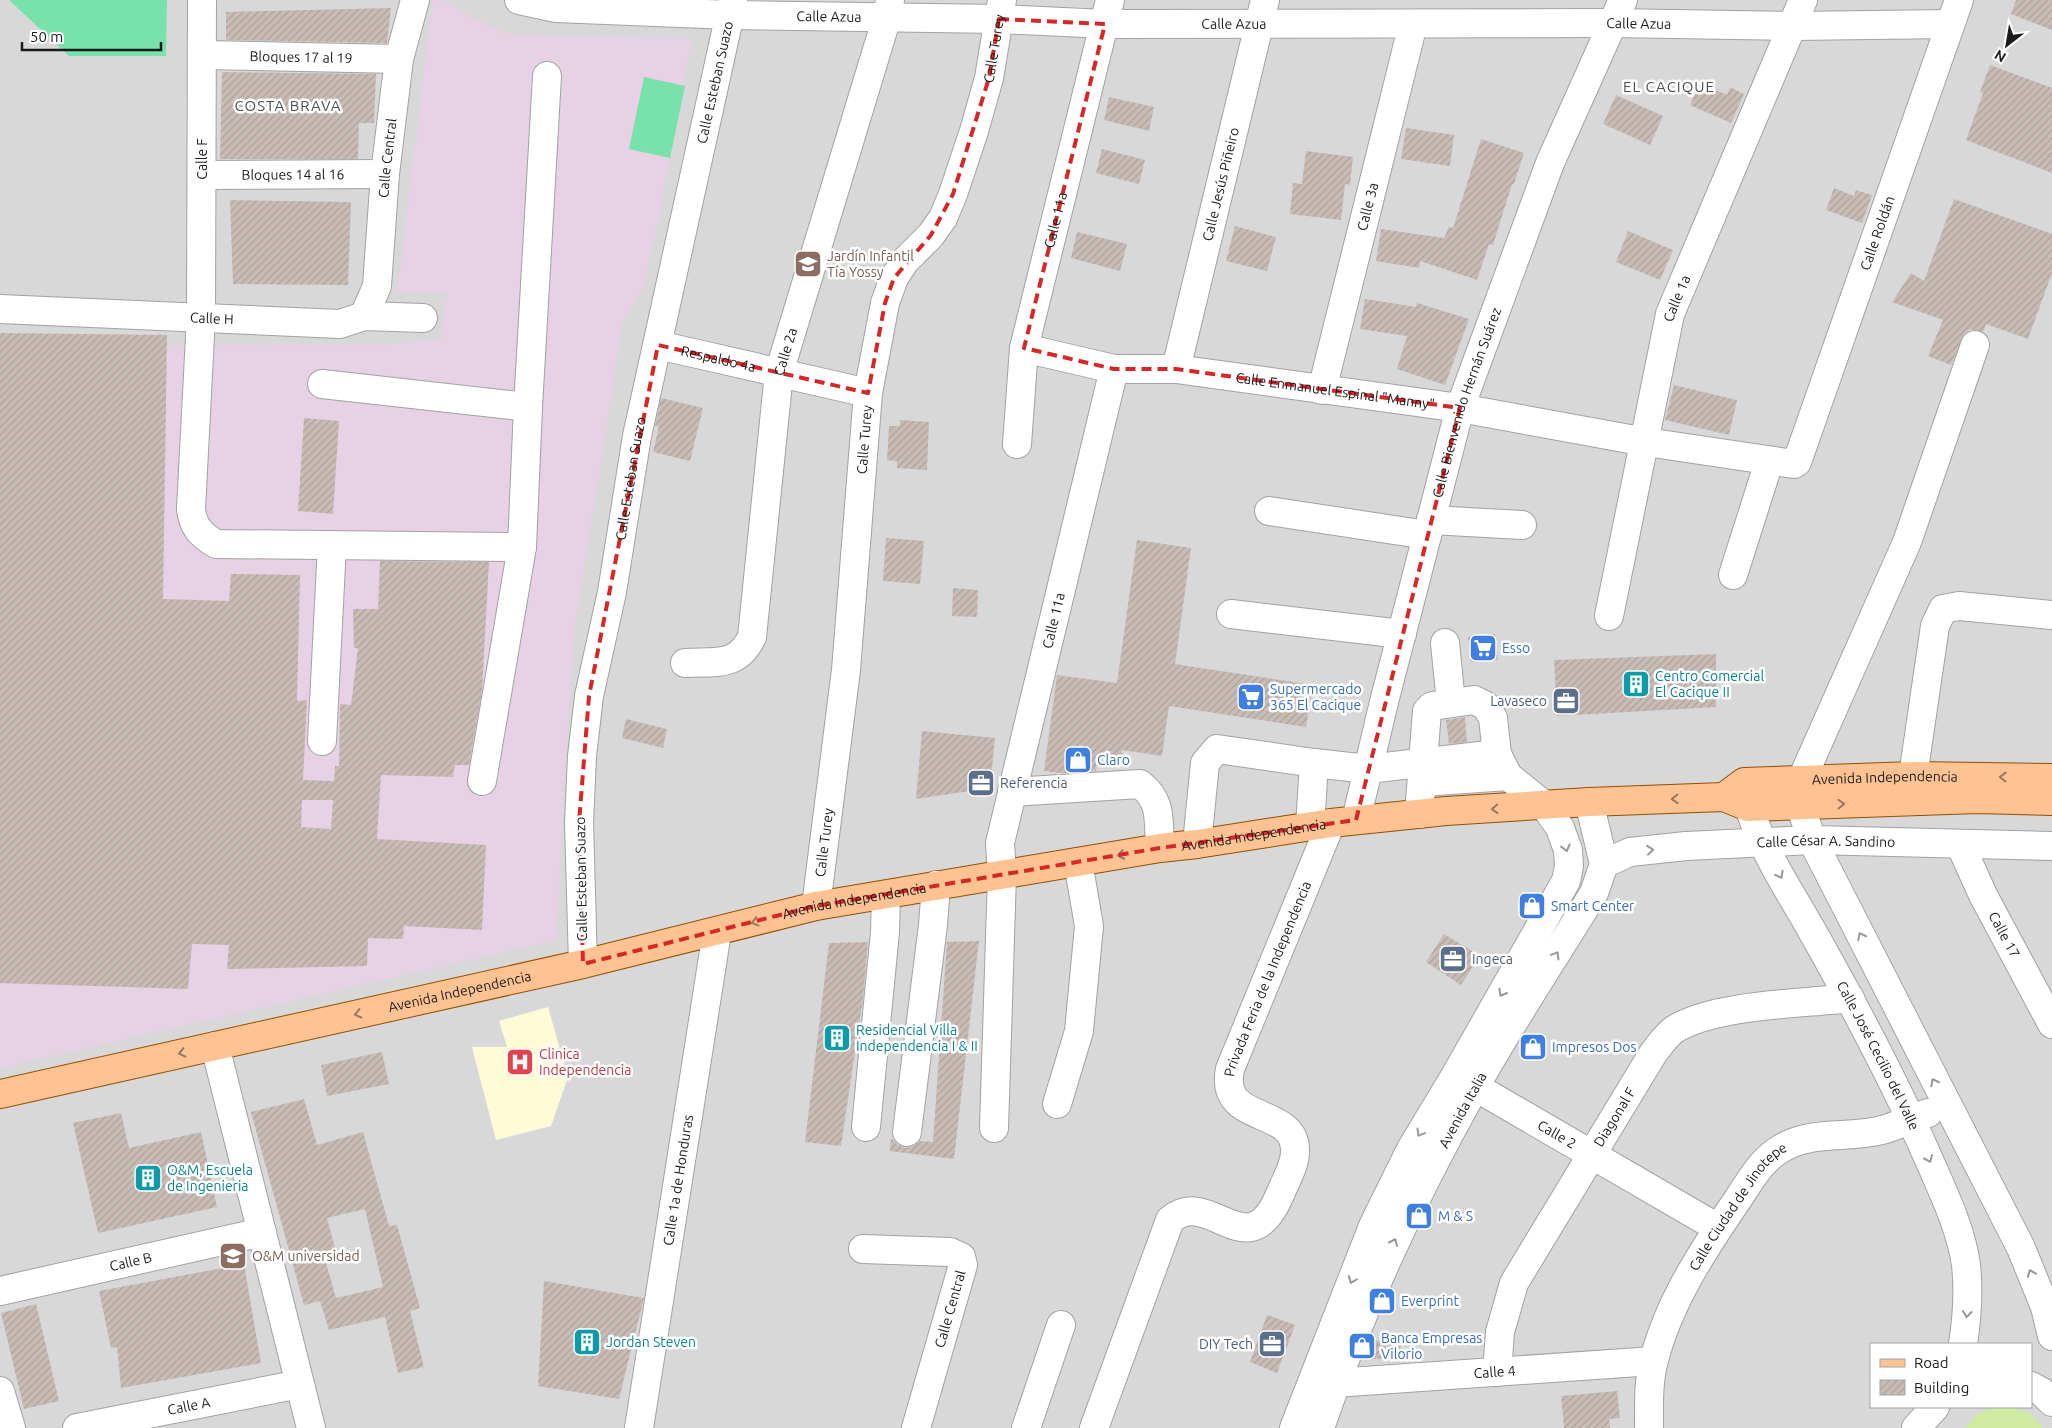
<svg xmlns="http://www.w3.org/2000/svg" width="2052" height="1428" viewBox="0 0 2052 1428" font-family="Ubuntu,sans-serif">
	<defs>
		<pattern id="building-hatch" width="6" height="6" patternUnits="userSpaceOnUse" patternTransform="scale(1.25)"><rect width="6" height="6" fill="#c9bcb6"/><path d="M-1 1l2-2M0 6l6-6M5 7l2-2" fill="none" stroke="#aca19c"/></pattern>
	</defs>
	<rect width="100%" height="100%" fill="#ede7df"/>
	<!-- residential -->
	<path fill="#d9d8d8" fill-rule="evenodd" d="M0 0H2052V1428H0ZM1871 1344H2031V1407H1871Z"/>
	<!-- industrial -->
	<path fill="#e7d1e5" d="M433 0H443L471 17 510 35 692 39 659 217 644 286 623 321 575 625 563 794 557 940 0 1068V343L170 345 395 344 440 339 448 292 397 293Z"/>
	<!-- education -->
	<path fill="#fffad7" d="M548 1007 568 1077 551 1126 496 1140 472 1047H507L499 1021Z"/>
	<!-- grass -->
	<path fill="#cfeba2" d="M1993 1407C2015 1407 2030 1408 2043 1428H1966C1973 1417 1981 1411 1993 1407Z"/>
	<!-- pitch -->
	<path fill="#79e1ab" d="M9 0H167L166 56H69Z
		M644 77 685 86 670 158 629 149Z"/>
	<!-- building -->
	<path fill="url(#building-hatch)" fill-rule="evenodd" d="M2016 0H2052V30L2011 14Z
		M391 8 387 43 226 40V12Z
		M1990 65 2052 88V173L1966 140 1983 93 1980 92Z
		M222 72 376 74 374 123H359L358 159H220Z
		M1700 83 1727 95 1730 87 1744 94 1731 123 1690 105Z
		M1616 95 1663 116 1650 145 1603 124Z
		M1109 97 1154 107 1149 131 1104 120Z
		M1406 128 1454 135 1450 166 1401 159Z
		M1481 139 1524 153 1514 184H1512L1493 245 1489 244 1477 280 1420 261 1419 268 1376 261 1381 229 1444 238 1449 227 1453 228Z
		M1102 149 1145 160 1139 184 1096 173Z
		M1306 151 1353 157 1350 185 1345 184 1341 220 1290 214 1293 183 1302 184Z
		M1834 188 1854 196 1856 190 1872 195 1862 223 1826 210Z
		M1954 199 2052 234V273L2028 339 1986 324 1983 332 1970 329 1964 334 1951 365 1928 356 1943 320 1892 302 1911 273 1924 281Z
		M230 200 351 202 348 285 233 284Z
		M1235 226 1276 237 1267 271 1226 261Z
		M1628 231 1673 250 1660 280 1616 262Z
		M1077 232 1127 244 1120 271 1071 258Z
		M1365 299 1416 307 1417 303 1469 319 1445 385 1397 369 1407 336 1360 329Z
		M0 333 167 335 163 599 229 601 231 574 300 575 297 701 307 700 303 780 334 781 335 766H339L340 704 351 705 358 648H354L353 609H378L380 561 489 562 482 691 469 765H455L453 777 381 775 377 839 486 845 482 930 404 926 403 939 368 938 367 966 227 969 229 945 192 944 188 989 0 983ZM302 800H333L331 829 301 827Z
		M1674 385 1737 400 1729 435 1665 420Z
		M661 398 703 408 690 461 653 452 659 426H655Z
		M304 418 339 421 333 514 298 511Z
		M900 420 929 422 927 470 897 468V461L887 460 889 426H900Z
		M886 538 924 541 920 584 883 581Z
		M1137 540 1191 548 1175 664 1313 685 1306 727 1169 706 1162 756 1122 750 1121 761 1098 757 1096 771 1061 773 1044 771 1057 675 1117 683Z
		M953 588 978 590 977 617 952 616Z
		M1495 634 1498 660 1471 662 1468 637Z
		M1716 654V707L1557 716 1554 660Z
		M1465 717 1467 742 1449 744 1446 720Z
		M626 719 667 729 663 748 622 738Z
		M922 731 995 738 990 788 916 799Z
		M1444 934 1480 956 1461 985 1426 962Z
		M979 941 954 1159 890 1151 891 1138 898 1145 906 1148 913 1146 920 1141 933 1142 947 942Z
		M868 942 863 998 841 1146 805 1142 829 943Z
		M382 1052 389 1084 327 1096 321 1065Z
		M304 1099 317 1145 363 1132 389 1226 397 1225 420 1308 410 1311 424 1367 398 1373 385 1317 329 1330 320 1301 304 1305 251 1112ZM365 1209 383 1287 336 1298 325 1259 337 1255 327 1218Z
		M121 1113 129 1148 201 1132 217 1207 98 1233 73 1123Z
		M244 1264 261 1363 121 1388 117 1347 111 1348 99 1291Z
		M544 1281 644 1298 619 1399 538 1386Z
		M36 1304 59 1401 24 1409 1 1313Z
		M1267 1315 1295 1325 1277 1373 1250 1362Z
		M1400 1339 1402 1357 1362 1360 1369 1341Z
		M1617 1391 1620 1418 1609 1419 1610 1428H1564L1561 1396Z"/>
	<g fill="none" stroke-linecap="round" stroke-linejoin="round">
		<!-- minor casing -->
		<g stroke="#a2a2a2" stroke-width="30">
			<g id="minor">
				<path d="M202 0 201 317 191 509C193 527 201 535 216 544L522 547"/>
				<path id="s1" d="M519 0 556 8 730 15 999 19 1105 24 1612 23 1793 26 1950 24"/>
				<path id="s2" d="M202 55 399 59"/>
				<path id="s3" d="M202 175 385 174"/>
				<path id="s4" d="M0 309 340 324 364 316 423 318"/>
				<path id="s5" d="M364 316 377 286 385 174 399 59 415 0"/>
				<path id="s6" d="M658 345 868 393"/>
				<path id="s7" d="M1024 348 1114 369H1176L1460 408 1646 442 1794 464 1797 462 1959 0"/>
				<path id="s8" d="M1176 369 1265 0"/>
				<path d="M322 384 528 407"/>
				<path id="s9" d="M1322 390 1413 24"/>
				<path id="s10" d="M1017 444 1024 348 1110 0"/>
				<path d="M1269 511 1427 535"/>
				<path d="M1431 520 1522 525"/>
				<path d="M1733 575 1769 462"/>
				<path d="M1231 614 1402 634"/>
				<path id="s11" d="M1609 616 1670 314 1803 0"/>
				<path d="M1445 643 1451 703"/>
				<path id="s12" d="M685 663C715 661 737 668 752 637L779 373 887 17 890 0"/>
				<path d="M322 741 332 545"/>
				<path d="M1802 779 1907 542 1975 345"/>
				<path d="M482 781 522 547 528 407 547 76"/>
				<path d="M1422 782 1508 776"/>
				<path d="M1795 783 1800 805 1812 840 2021 1248 2045 1307 2052 1336"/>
				<path id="s13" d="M1744 786C1754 839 1785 883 1811 929 1854 1005 1895 1082 1930 1162 1944 1194 1961 1229 1966 1265 1969 1292 1967 1318 1963 1344"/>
				<path d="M1012 792 1140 784C1163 802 1158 821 1160 848"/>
				<path d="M1913 799V776L1935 626 1943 609 1959 606 2052 615"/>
				<path id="s14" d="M1356 820 1384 702 1460 408 1550 163 1623 0"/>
				<path d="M1310 826 1314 763"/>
				<path d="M1197 844 1205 763 1217 749 1314 763 1368 769 1497 754"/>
				<path id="s15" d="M1960 844 1983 895 2052 1024"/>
				<path id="s16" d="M1604 864 1630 852 1686 846 1812 840 2052 846"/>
				<path id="s17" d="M816 906 846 670 868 393 885 303 894 278 905 261 931 235 943 218 953 194 974 131 989 78 1002 0"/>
				<path id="s18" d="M583 964 579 823 582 756 589 696 612 592 637 436 733 0"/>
				<path d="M215 1046 311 1428"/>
				<path id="s19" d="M1460 1078 1718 1228"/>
				<path d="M1057 1104 1079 1031 1089 926 1078 862"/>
				<path d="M866 1127 885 932 886 896"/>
				<path id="s20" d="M994 1128 1002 874 1000 843 1114 369"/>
				<path d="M907 1132 933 925 936 885"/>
				<path d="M863 1249 950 1252 961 1257 963 1265 916 1428"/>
				<path id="s21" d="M0 1291 262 1232"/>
				<path id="s22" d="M1497 1372 1500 1332 1514 1283 1654 1052C1660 1045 1667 1034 1675 1029 1717 1004 1800 1004 1850 998"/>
				<path id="s23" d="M1320 1384 1653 1361"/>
				<path d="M2031 1386 2042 1392 2052 1402"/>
				<path d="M0 1391 11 1428"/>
				<path id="s24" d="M77 1428 300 1384"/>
				<path id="s25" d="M639 1428 717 932"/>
				<path d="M1026 1428 1061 1325"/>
				<path id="s26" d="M1094 1428 1170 1220C1211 1185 1248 1273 1281 1192 1286 1180 1295 1165 1295 1152 1297 1105 1218 1126 1230 1069L1331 823"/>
				<path d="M1294 1428 1373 1226 1411 1149 1455 1076 1566 881 1569 866 1568 850 1560 828 1544 805 1508 776 1497 754 1493 718 1486 706 1474 700 1432 706 1427 711 1419 814"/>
				<path id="s27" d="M1320 1428C1360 1310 1414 1196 1475 1087 1512 1021 1554 958 1594 893L1604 864 1589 802"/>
				<path id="s28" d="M1649 1428C1649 1405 1648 1382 1654 1360 1669 1301 1704 1249 1738 1199 1751 1180 1761 1160 1782 1148 1813 1130 1848 1139 1882 1130 1897 1126 1913 1118 1928 1113"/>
				<path d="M1916 1428 1935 1407"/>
			</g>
		</g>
		<!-- major casing -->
		<g stroke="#924f00" stroke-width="30">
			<g id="major">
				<path id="s29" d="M1724 797 1744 782 1913 776 2052 778"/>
				<path id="s30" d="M0 1094 583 964 816 906 1160 848 1197 844 1331 823 1446 811 1589 802 1724 797 1748 807 1977 799 2052 801"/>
			</g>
		</g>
		<!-- minor -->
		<use href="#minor" stroke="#fff" stroke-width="28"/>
		<!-- major -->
		<use href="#major" stroke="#ffc293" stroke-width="28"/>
	</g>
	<!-- one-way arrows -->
	<defs><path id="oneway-chevron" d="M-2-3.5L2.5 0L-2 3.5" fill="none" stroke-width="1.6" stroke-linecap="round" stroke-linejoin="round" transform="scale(1.25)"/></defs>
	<g stroke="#98775d">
		<use href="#oneway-chevron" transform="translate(2003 777) rotate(-179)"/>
		<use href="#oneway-chevron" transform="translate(1675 799) rotate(178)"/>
		<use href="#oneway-chevron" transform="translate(1841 804) rotate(-2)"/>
		<use href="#oneway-chevron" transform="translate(1495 809) rotate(177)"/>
		<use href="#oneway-chevron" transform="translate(1121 855) rotate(170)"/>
		<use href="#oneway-chevron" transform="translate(755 922) rotate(165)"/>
		<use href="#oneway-chevron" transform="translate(358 1014) rotate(167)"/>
		<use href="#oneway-chevron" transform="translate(182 1053) rotate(167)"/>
	</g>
	<g stroke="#989898">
		<use href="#oneway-chevron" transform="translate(1566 848) rotate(76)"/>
		<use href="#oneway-chevron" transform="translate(1650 850) rotate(-6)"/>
		<use href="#oneway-chevron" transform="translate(1780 875) rotate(61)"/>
		<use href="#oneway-chevron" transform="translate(1861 936) rotate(-117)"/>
		<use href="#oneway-chevron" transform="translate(1556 955) rotate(-59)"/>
		<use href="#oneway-chevron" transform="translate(1502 993) rotate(120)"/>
		<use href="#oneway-chevron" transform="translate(1934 1082) rotate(-117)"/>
		<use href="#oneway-chevron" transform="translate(1420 1133) rotate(121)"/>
		<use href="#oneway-chevron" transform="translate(1929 1159) rotate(66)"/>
		<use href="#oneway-chevron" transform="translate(1394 1242) rotate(-66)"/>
		<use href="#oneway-chevron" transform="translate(2031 1273) rotate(-112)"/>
		<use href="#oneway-chevron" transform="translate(1352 1280) rotate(111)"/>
		<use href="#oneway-chevron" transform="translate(1967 1314) rotate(96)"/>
	</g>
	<!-- marked area -->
	<path fill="none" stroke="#d62828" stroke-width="4" stroke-dasharray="10 6" stroke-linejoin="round" d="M999 19 1105 24 1024 348 1114 369H1176L1460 408 1356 820 1160 848 816 906 583 964 579 823 589 696 658 345 868 393 885 303 894 278 931 235 953 194 989 78Z"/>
	<!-- icons -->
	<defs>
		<g id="university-square" transform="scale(1.4375)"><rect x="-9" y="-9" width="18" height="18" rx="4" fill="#8d6e63" stroke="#fff"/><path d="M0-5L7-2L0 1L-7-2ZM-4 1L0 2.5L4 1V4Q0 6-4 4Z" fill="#fff"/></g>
		<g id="supermarket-square" transform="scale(1.4375)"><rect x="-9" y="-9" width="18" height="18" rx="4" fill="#3f7fe0" stroke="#fff"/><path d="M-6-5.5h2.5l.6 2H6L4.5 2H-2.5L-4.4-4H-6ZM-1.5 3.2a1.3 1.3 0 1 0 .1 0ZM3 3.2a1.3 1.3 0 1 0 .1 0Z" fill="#fff"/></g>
		<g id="building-square" transform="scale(1.4375)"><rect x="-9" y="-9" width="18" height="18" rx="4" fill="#0f9aa8" stroke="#fff"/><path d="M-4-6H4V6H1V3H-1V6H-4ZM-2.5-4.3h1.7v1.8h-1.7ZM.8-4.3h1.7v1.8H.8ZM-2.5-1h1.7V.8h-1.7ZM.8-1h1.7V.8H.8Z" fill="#fff"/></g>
		<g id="office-square" transform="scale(1.4375)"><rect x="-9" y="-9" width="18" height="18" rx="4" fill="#5c6f8a" stroke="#fff"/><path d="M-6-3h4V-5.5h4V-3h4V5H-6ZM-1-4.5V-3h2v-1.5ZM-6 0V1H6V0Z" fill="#fff"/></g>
		<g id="shop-square" transform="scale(1.4375)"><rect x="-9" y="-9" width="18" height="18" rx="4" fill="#3f7fe0" stroke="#fff"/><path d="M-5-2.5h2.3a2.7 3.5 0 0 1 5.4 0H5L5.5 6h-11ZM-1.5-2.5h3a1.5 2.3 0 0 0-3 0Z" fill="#fff"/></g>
		<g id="hospital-square" transform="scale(1.4375)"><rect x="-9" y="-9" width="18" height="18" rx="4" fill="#e0444e" stroke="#fff"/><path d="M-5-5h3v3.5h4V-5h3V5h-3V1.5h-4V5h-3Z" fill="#fff"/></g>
	</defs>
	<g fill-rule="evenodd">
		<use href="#university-square" x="808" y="264"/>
		<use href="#supermarket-square" x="1483" y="648"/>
		<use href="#building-square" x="1636" y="684"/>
		<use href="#supermarket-square" x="1251" y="697"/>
		<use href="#office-square" x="1566" y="701"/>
		<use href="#shop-square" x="1078" y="760"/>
		<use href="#office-square" x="981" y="783"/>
		<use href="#shop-square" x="1532" y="906"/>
		<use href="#office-square" x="1453" y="959"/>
		<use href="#building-square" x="837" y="1038"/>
		<use href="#shop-square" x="1533" y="1047"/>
		<use href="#hospital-square" x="520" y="1062"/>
		<use href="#building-square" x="148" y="1178"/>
		<use href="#shop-square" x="1419" y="1216"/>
		<use href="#university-square" x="233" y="1256"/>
		<use href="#shop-square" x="1382" y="1301"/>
		<use href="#building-square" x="587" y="1342"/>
		<use href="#office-square" x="1272" y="1344"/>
		<use href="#shop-square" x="1362" y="1346"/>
	</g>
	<g text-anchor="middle" stroke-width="5" stroke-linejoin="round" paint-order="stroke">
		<!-- street labels -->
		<g font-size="14" fill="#1b1b1b" stroke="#fff">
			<text dy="5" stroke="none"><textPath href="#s1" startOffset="311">Calle Azua</textPath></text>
			<text dy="5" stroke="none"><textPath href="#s1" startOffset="716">Calle Azua</textPath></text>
			<text dy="5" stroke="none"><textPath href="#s1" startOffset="1121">Calle Azua</textPath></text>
			<text dy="5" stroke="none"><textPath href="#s17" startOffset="889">Calle Turey</textPath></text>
			<text dy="5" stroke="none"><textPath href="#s2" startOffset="99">Bloques 17 al 19</textPath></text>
			<text dy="5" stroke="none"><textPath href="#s18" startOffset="895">Calle Esteban Suazo</textPath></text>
			<text dy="5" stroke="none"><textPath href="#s5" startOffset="161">Calle Central</textPath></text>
			<text transform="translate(202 159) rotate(-90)" y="5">Calle F</text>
			<text dy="5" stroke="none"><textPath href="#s3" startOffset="91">Bloques 14 al 16</textPath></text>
			<text dy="5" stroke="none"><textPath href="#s8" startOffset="190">Calle Jesús Piñeiro</textPath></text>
			<text dy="5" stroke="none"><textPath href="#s9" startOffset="189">Calle 3a</textPath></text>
			<text dy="5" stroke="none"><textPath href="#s10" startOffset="228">Calle 11a</textPath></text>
			<text dy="5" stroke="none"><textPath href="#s7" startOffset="1026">Calle Roldán</textPath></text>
			<text dy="5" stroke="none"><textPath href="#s11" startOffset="325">Calle 1a</textPath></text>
			<text dy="5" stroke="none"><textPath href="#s4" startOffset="212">Calle H</textPath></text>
			<text dy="5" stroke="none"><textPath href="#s12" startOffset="365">Calle 2a</textPath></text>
			<text dy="5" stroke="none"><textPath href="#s6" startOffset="62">Respaldo 4a</textPath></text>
			<text dy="5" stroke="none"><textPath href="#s7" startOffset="315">Calle Enmanuel Espinal "Manny"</textPath></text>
			<text dy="5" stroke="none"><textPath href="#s14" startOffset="432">Calle Bienvenido Hernán Suárez</textPath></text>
			<text dy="5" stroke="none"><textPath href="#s17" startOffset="469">Calle Turey</textPath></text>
			<text dy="5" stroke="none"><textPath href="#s18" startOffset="490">Calle Esteban Suazo</textPath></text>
			<text dy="5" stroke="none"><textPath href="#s20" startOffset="514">Calle 11a</textPath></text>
			<text dy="5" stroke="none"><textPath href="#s29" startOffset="166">Avenida Independencia</textPath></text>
			<text dy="5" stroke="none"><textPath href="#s30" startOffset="1281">Avenida Independencia</textPath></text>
			<text dy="5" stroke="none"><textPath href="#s17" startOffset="64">Calle Turey</textPath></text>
			<text dy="5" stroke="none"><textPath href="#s16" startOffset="225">Calle César A. Sandino</textPath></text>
			<text transform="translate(581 879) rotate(-91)" y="5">Calle Esteban Suazo</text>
			<text dy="5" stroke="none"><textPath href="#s30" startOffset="876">Avenida Independencia</textPath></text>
			<text dy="5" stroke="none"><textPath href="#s15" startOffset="101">Calle 17</textPath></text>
			<text dy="5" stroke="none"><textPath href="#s26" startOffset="612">Privada Feria de la Independencia</textPath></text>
			<text dy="5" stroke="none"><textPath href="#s30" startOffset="471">Avenida Independencia</textPath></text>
			<text dy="5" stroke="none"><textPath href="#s13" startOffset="302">Calle José Cecilio del Valle</textPath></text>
			<text dy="5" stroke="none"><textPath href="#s27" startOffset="349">Avenida Italia</textPath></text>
			<text dy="5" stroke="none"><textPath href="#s22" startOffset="285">Diagonal F</textPath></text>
			<text dy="5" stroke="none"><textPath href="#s19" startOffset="112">Calle 2</textPath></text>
			<text dy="5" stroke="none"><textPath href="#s25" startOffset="251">Calle 1a de Honduras</textPath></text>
			<text dy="5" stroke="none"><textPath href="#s28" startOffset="245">Calle Ciudad de Jinotepe</textPath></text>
			<text dy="5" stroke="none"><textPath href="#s21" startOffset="134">Calle B</textPath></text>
			<text transform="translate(950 1309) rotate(-74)" y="5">Calle Central</text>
			<text dy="5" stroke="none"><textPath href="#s23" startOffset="175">Calle 4</textPath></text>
			<text dy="5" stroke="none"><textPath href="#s24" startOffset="114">Calle A</textPath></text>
		</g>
		<!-- education labels -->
		<g font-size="14" fill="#785e54" stroke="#fff" text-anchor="start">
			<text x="827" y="261">Jardín Infantil<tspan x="827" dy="16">Tía Yossy</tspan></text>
			<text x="252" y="1261">O&amp;M universidad</text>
		</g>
		<!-- shop labels -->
		<g font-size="14" fill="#366cbe" stroke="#fff" text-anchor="start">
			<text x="1502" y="653">Esso</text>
			<text x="1270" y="694">Supermercado<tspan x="1270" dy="16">365 El Cacique</tspan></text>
			<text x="1097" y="765">Claro</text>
			<text x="1551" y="911">Smart Center</text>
			<text x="1552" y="1052">Impresos Dos</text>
			<text x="1438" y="1221">M &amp; S</text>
			<text x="1401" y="1306">Everprint</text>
			<text x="1381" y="1343">Banca Empresas<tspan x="1381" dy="16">Vilorio</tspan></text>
		</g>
		<!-- culture labels -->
		<g font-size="14" fill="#0d838f" stroke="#fff" text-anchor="start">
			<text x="1655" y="681">Centro Comercial<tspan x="1655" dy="16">El Cacique II</tspan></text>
			<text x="856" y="1035">Residencial Villa<tspan x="856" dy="16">Independencia I &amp; II</tspan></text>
			<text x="167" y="1175">O&amp;M, Escuela<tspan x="167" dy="16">de Ingenieria</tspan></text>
			<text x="606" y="1347">Jordan Steven</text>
		</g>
		<!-- service labels -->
		<g font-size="14" fill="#4e5e75" stroke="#fff" text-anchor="end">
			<text x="1547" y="706">Lavaseco</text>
			<text x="1000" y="788" text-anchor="start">Referencia</text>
			<text x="1472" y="964" text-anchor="start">Ingeca</text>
			<text x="1253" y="1349">DIY Tech</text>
		</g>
		<!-- health labels -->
		<g font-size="14" fill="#be3a42" stroke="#fff" text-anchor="start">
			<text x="539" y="1059">Clinica<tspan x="539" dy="16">Independencia</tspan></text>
		</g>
		<!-- neighbourhood labels -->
		<g font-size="15" letter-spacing="1" fill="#4e4e4e" stroke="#fff">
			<text x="1669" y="92">EL CACIQUE</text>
			<text x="288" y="111">COSTA BRAVA</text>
		</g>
	</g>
	<!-- legend -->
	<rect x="1870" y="1343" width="162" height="65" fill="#ffffff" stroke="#a4a4a4"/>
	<rect x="1880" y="1359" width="25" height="8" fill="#ffc293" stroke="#a4a4a4"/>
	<text x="1914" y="1368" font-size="15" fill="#1b1b1b">Road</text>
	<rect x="1880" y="1380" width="25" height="15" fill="url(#building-hatch)" stroke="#a4a4a4"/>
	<text x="1914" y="1393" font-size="15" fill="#1b1b1b">Building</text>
	<!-- north arrow -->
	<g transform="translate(2007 45) rotate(211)" stroke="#ffffff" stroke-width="4" paint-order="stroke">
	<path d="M0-4L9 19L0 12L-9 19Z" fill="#1b1b1b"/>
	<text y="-8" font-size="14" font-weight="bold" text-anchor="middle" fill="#1b1b1b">N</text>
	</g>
	<!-- scale -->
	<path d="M22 42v8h139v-8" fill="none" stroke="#1b1b1b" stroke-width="2.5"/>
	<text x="30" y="42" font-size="15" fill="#1b1b1b" stroke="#ffffff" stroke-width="4" paint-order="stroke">50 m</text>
</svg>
